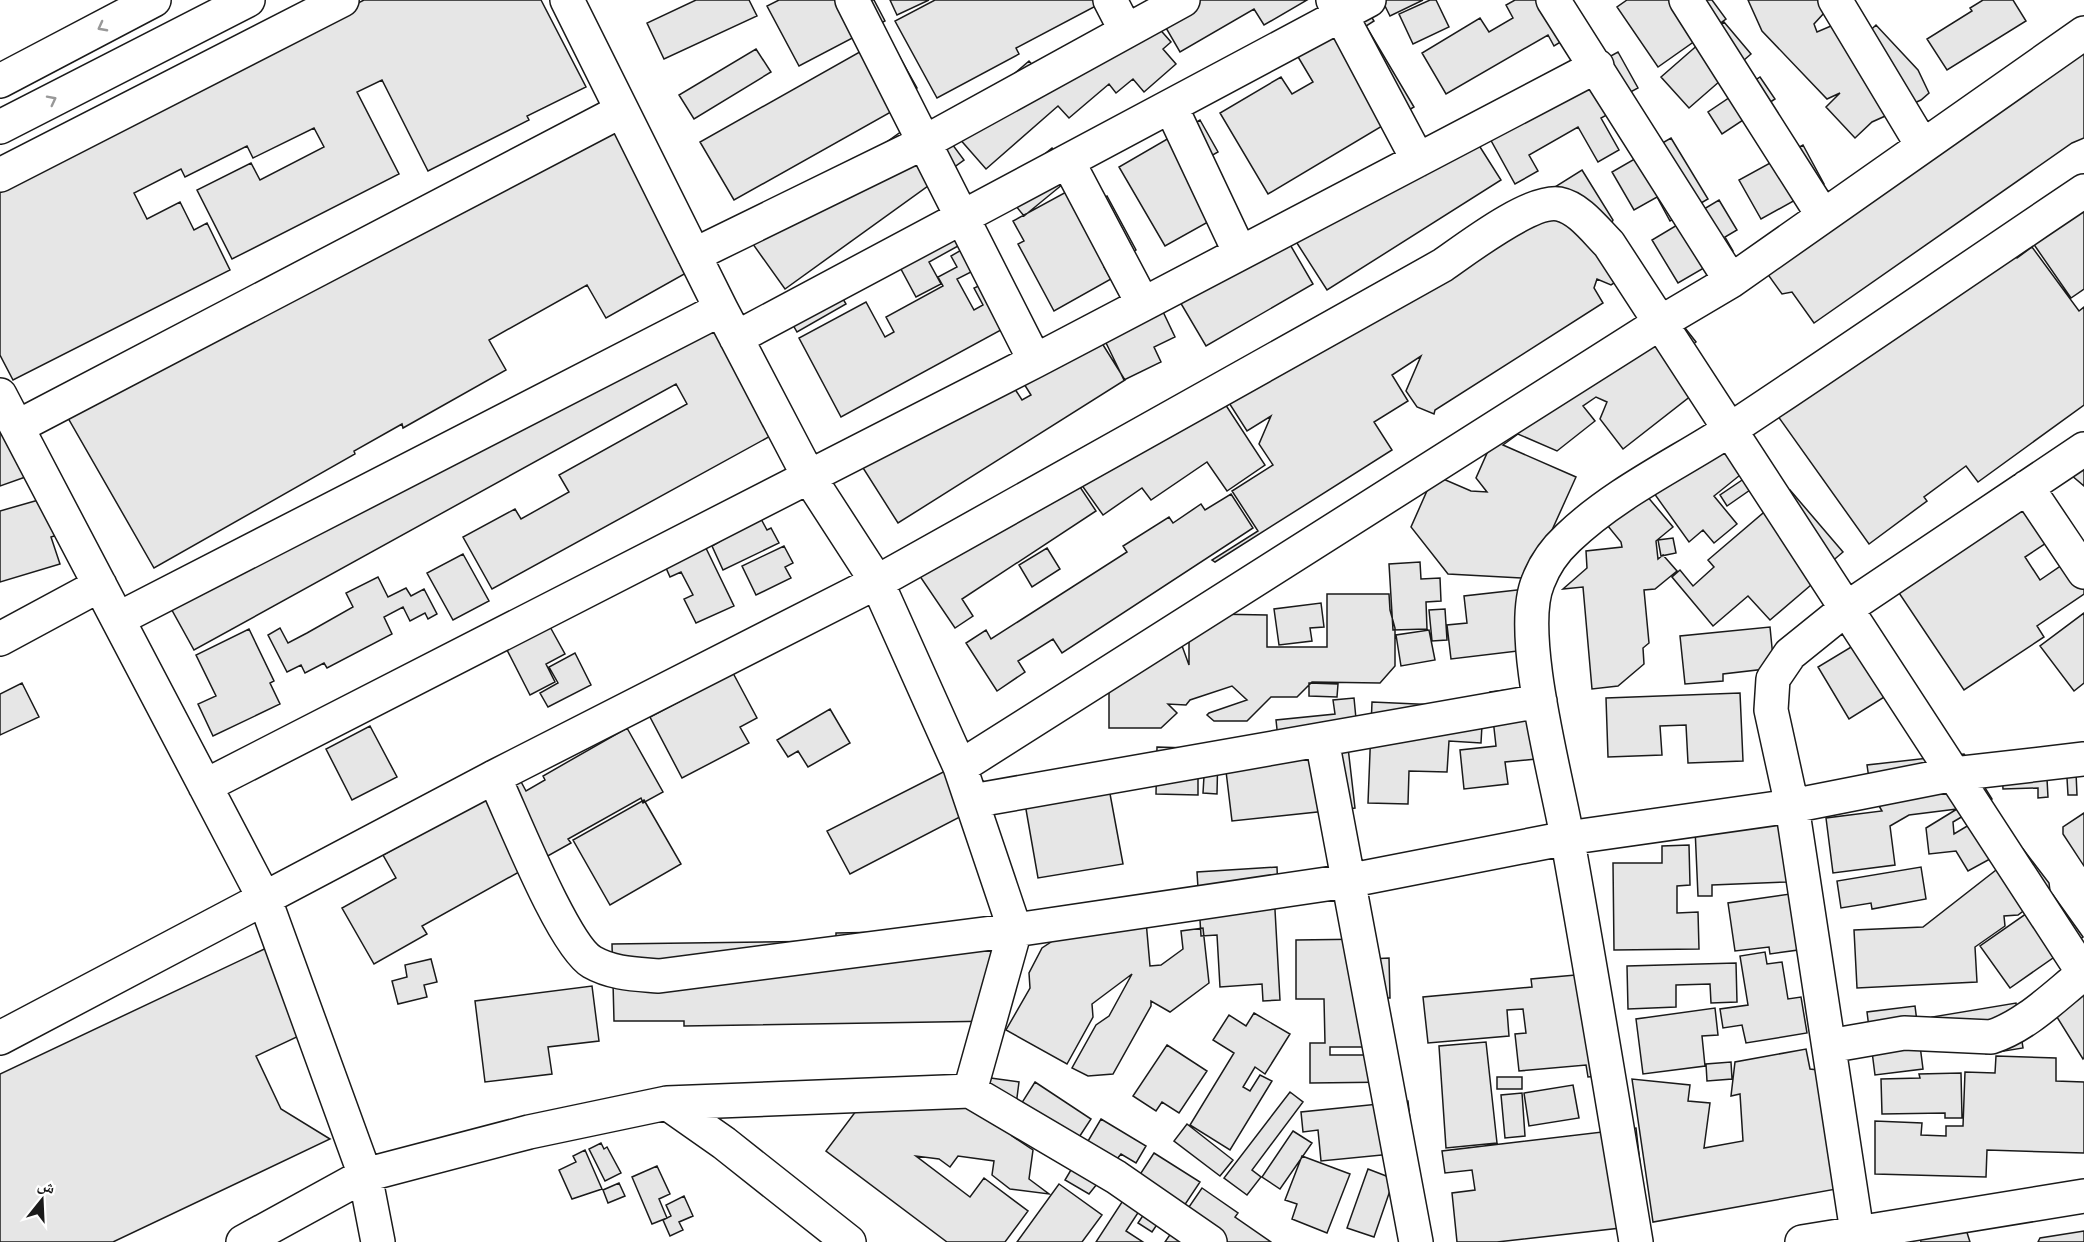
<svg xmlns="http://www.w3.org/2000/svg" width="2084" height="1242" font-family="'Public Sans','Noto Naskh Arabic',sans-serif">
<style>
.building{fill:#e6e6e6;stroke:#1a1a1a;stroke-width:1.5}
.lines{fill:none;stroke-linecap:round;stroke-linejoin:round}
.minor-casing{stroke:#1a1a1a;stroke-width:36}
.major-casing{stroke:#1a1a1a;stroke-width:36}
.minor{stroke:#fff;stroke-width:33}
.major{stroke:#fff;stroke-width:33}
.oneway{stroke:#989898}
</style>
<rect width="100%" height="100%" fill="#fff"/>
<path class="building" d="M 364,0 L 541,0 L 586,87 L 527,116 L 529,120 L 428,171 L 382,80 L 357,92 L 399,174 L 232,259 L 197,190 L 251,163 L 260,180 L 324,147 L 314,128 L 253,158 L 247,146 L 185,177 L 181,169 L 134,193 L 147,219 L 180,202 L 194,230 L 207,223 L 230,270 L 13,380 L 0,355 L 0,184 Z
M 696,0 L 749,0 L 757,16 L 664,59 L 647,23 Z
M 779,0 L 874,0 L 885,21 L 799,66 L 767,6 Z
M 890,0 L 929,0 L 897,15 Z
M 935,0 L 1107,0 L 1016,48 L 1019,54 L 937,98 L 895,21 Z
M 1190,0 L 1307,0 L 1264,25 L 1254,9 L 1180,52 L 1155,9 Z
M 1361,0 L 1374,21 L 1366,26 L 1414,107 L 1268,194 L 1220,113 L 1281,77 L 1292,94 L 1313,82 L 1288,40 Z
M 1382,0 L 1423,0 L 1390,16 Z
M 1430,0 L 1436,0 L 1449,27 L 1413,44 L 1399,14 Z
M 1515,0 L 1572,0 L 1587,26 L 1554,46 L 1548,35 L 1446,94 L 1422,53 L 1480,18 L 1489,32 L 1513,18 L 1506,5 Z
M 1627,0 L 1712,0 L 1726,19 L 1658,67 L 1617,7 Z
M 1748,0 L 1836,0 L 1814,24 L 1817,32 L 1838,23 L 1853,47 L 1876,25 L 1918,70 L 1929,93 L 1921,100 L 1872,122 L 1855,138 L 1826,107 L 1840,93 L 1827,99 L 1762,31 Z
M 1983,0 L 2013,0 L 2026,21 L 1947,70 L 1927,39 L 1972,11 L 1970,8 Z
M 1141,8 L 1171,42 L 1163,49 L 1176,64 L 1144,92 L 1133,79 L 1116,93 L 1109,84 L 1069,118 L 1058,106 L 986,169 L 951,129 L 1029,61 L 1049,83 Z
M 1724,22 L 1751,54 L 1689,108 L 1661,77 Z
M 2084,33 L 2084,138 L 2072,143 L 1814,323 L 1792,292 L 1782,294 L 1759,262 Z
M 888,36 L 917,88 L 894,101 L 898,108 L 734,200 L 700,142 Z
M 756,49 L 771,72 L 694,119 L 679,95 Z
M 1618,52 L 1638,88 L 1610,103 L 1614,111 L 1601,118 L 1619,150 L 1598,162 L 1578,127 L 1529,155 L 1538,171 L 1515,184 L 1483,126 Z
M 1760,77 L 1775,99 L 1722,134 L 1708,112 Z
M 612,109 L 711,259 L 606,318 L 587,285 L 489,340 L 506,370 L 403,428 L 402,424 L 354,451 L 355,454 L 154,568 L 60,404 Z
M 1200,120 L 1218,152 L 1202,161 L 1223,198 L 1201,210 L 1208,222 L 1165,246 L 1119,167 Z
M 916,121 L 935,121 L 964,160 L 785,289 L 750,240 Z
M 1468,128 L 1501,180 L 1327,290 L 1288,229 Z
M 1671,138 L 1708,199 L 1670,221 L 1657,197 L 1634,210 L 1612,172 Z
M 1803,145 L 1824,184 L 1761,219 L 1739,180 Z
M 1052,148 L 1074,175 L 1024,216 L 1002,189 Z
M 1582,170 L 1613,220 L 1609,229 L 1641,266 L 1611,285 L 1597,279 L 1594,288 L 1603,303 L 1435,410 L 1434,414 L 1417,407 L 1406,391 L 1421,356 L 1392,375 L 1408,401 L 1374,422 L 1392,450 L 1215,562 L 1212,560 L 1258,531 L 1232,491 L 1273,465 L 1259,444 L 1271,416 L 1247,431 L 1224,395 Z
M 1079,185 L 1090,205 L 1107,196 L 1136,250 L 1104,267 L 1111,279 L 1054,311 L 1018,244 L 1024,241 L 1013,221 Z
M 2084,193 L 2084,289 L 2071,298 L 2026,233 Z
M 1719,200 L 1737,230 L 1725,237 L 1733,251 L 1678,283 L 1652,240 Z
M 1281,229 L 1313,284 L 1206,346 L 1173,290 Z
M 978,235 L 929,262 L 941,284 L 916,297 L 888,245 Z
M 2004,241 L 2017,258 L 2032,247 L 2079,311 L 2084,307 L 2084,405 L 1978,482 L 1966,466 L 1924,497 L 1927,501 L 1869,544 L 1770,405 Z
M 963,249 L 975,270 L 957,279 L 974,310 L 983,305 L 974,288 L 990,281 L 1012,324 L 841,417 L 799,338 L 866,302 L 885,337 L 894,332 L 886,317 L 943,286 L 938,277 L 957,267 L 951,256 Z
M 829,275 L 846,304 L 797,332 L 780,302 Z
M 729,295 L 794,423 L 492,589 L 463,537 L 515,509 L 521,519 L 569,492 L 559,475 L 687,404 L 676,384 L 194,650 L 168,603 Z
M 1156,297 L 1175,337 L 1154,347 L 1161,362 L 1124,380 L 1094,318 Z
M 1678,319 L 1696,342 L 1691,346 L 1715,377 L 1623,449 L 1600,419 L 1607,402 L 1596,397 L 1583,406 L 1595,421 L 1557,451 L 1518,434 L 1503,445 L 1576,477 L 1543,550 L 1541,579 L 1448,574 L 1411,527 L 1434,475 L 1471,491 L 1487,492 L 1476,478 L 1496,433 L 1576,371 L 1600,381 L 1605,370 Z
M 1090,324 L 1125,380 L 898,523 L 858,460 L 1002,369 L 1022,400 L 1031,395 L 1016,371 Z
M 1212,384 L 1265,465 L 1227,491 L 1207,462 L 1151,500 L 1142,488 L 1103,515 L 1076,477 Z
M 0,408 L 31,475 L 0,486 Z
M 1737,421 L 1765,455 L 1714,496 L 1737,524 L 1714,543 L 1703,530 L 1689,542 L 1651,489 Z
M 2084,459 L 2084,486 L 2071,475 Z
M 1766,464 L 1750,490 L 1727,506 L 1720,495 Z
M 1066,466 L 1096,511 L 962,599 L 973,616 L 955,628 L 913,566 Z
M 2040,478 L 2072,526 L 2025,557 L 2040,580 L 2084,550 L 2084,594 L 2037,626 L 2044,637 L 1964,690 L 1889,578 Z
M 1636,483 L 1673,527 L 1656,541 L 1658,559 L 1663,555 L 1677,571 L 1655,589 L 1644,590 L 1649,643 L 1643,648 L 1644,664 L 1618,686 L 1592,689 L 1583,587 L 1563,589 L 1587,568 L 1586,551 L 1622,547 L 1621,542 L 1599,515 Z
M 1790,490 L 1843,552 L 1815,576 L 1818,579 L 1770,620 L 1748,596 L 1713,626 L 1672,577 L 1680,570 L 1693,586 L 1714,567 L 1708,560 Z
M 1231,494 L 1253,528 L 1062,653 L 1053,639 L 1018,661 L 1025,672 L 997,691 L 966,643 L 986,630 L 991,639 L 1127,552 L 1123,546 L 1169,517 L 1173,523 L 1201,504 L 1205,510 Z
M 56,495 L 67,532 L 51,537 L 60,564 L 0,582 L 0,511 Z
M 760,517 L 767,530 L 771,528 L 779,543 L 723,570 L 712,546 L 719,542 L 715,534 Z
M 1673,538 L 1676,553 L 1661,556 L 1658,540 Z
M 703,542 L 734,606 L 696,623 L 684,599 L 693,595 L 681,572 L 670,577 L 663,561 Z
M 784,546 L 793,563 L 785,567 L 791,578 L 756,595 L 742,566 Z
M 1047,548 L 1060,569 L 1032,587 L 1019,565 Z
M 463,554 L 489,601 L 453,620 L 427,573 Z
M 1420,562 L 1421,579 L 1440,578 L 1441,601 L 1426,602 L 1427,629 L 1393,630 L 1389,564 Z
M 378,577 L 388,597 L 406,588 L 411,596 L 424,589 L 437,614 L 428,619 L 425,613 L 410,621 L 403,607 L 384,617 L 392,634 L 327,668 L 324,663 L 305,673 L 301,665 L 287,672 L 268,635 L 280,628 L 288,643 L 307,633 L 353,607 L 346,593 Z
M 1536,588 L 1543,648 L 1451,659 L 1447,625 L 1467,623 L 1464,596 Z
M 1327,594 L 1389,594 L 1390,610 L 1395,628 L 1395,666 L 1380,683 L 1312,682 L 1297,697 L 1271,697 L 1247,721 L 1214,721 L 1207,715 L 1209,713 L 1247,700 L 1232,686 L 1190,700 L 1186,705 L 1168,704 L 1177,713 L 1161,728 L 1109,728 L 1109,686 L 1177,632 L 1189,665 L 1189,639 L 1213,614 L 1267,615 L 1267,647 L 1327,647 Z
M 1321,603 L 1324,627 L 1310,628 L 1312,641 L 1279,645 L 1274,609 Z
M 1445,609 L 1447,640 L 1432,641 L 1429,610 Z
M 2084,613 L 2084,683 L 2074,691 L 2040,646 Z
M 549,625 L 565,654 L 546,664 L 555,682 L 530,695 L 506,648 Z
M 1770,627 L 1774,668 L 1723,674 L 1723,681 L 1685,684 L 1680,636 Z
M 249,629 L 274,681 L 270,683 L 280,704 L 213,736 L 198,704 L 216,696 L 196,655 Z
M 1429,630 L 1435,660 L 1401,666 L 1396,635 Z
M 1871,635 L 1902,686 L 1849,719 L 1818,667 Z
M 575,653 L 591,685 L 548,707 L 540,693 L 558,683 L 549,667 Z
M 733,673 L 757,718 L 740,727 L 749,743 L 682,778 L 650,717 Z
M 22,683 L 39,717 L 0,735 L 0,694 Z
M 1309,683 L 1338,684 L 1337,697 L 1309,696 Z
M 1549,685 L 1536,759 L 1505,762 L 1508,784 L 1464,789 L 1460,750 L 1496,746 L 1490,692 Z
M 1740,693 L 1743,761 L 1688,763 L 1686,725 L 1660,726 L 1662,755 L 1608,757 L 1606,698 Z
M 1354,698 L 1357,729 L 1346,730 L 1355,808 L 1232,821 L 1225,763 L 1280,757 L 1276,720 L 1335,714 L 1333,700 Z
M 1372,702 L 1483,707 L 1481,743 L 1449,741 L 1447,772 L 1409,771 L 1408,804 L 1368,803 Z
M 830,709 L 850,743 L 808,767 L 798,751 L 788,757 L 777,740 Z
M 370,726 L 397,777 L 352,800 L 326,749 Z
M 627,728 L 663,792 L 643,803 L 641,798 L 568,839 L 571,843 L 422,926 L 427,934 L 374,964 L 342,908 L 396,878 L 383,855 L 519,778 L 526,791 L 545,780 L 543,776 Z
M 1157,747 L 1218,749 L 1217,794 L 1203,793 L 1204,776 L 1198,776 L 1198,795 L 1156,794 Z
M 2075,750 L 2077,795 L 2068,795 L 2067,778 L 2047,779 L 2048,797 L 2038,798 L 2038,788 L 2003,789 L 2001,754 Z
M 1964,754 L 1992,799 L 1953,822 L 1954,834 L 1994,810 L 2005,857 L 1988,860 L 1968,871 L 1956,851 L 1929,854 L 1926,828 L 1957,809 L 1909,815 L 1890,826 L 1895,865 L 1833,873 L 1826,818 L 1882,811 L 1871,792 L 1867,765 Z
M 959,764 L 981,806 L 850,874 L 827,831 Z
M 1108,783 L 1123,864 L 1038,878 L 1024,798 Z
M 644,800 L 681,864 L 610,905 L 573,840 Z
M 2084,813 L 2084,866 L 2063,834 L 2063,827 Z
M 1785,824 L 1787,882 L 1712,885 L 1712,896 L 1698,896 L 1695,828 Z
M 1689,845 L 1690,885 L 1677,886 L 1677,913 L 1698,912 L 1699,949 L 1614,950 L 1613,863 L 1662,863 L 1662,846 Z
M 2023,849 L 2049,883 L 2050,891 L 2018,915 L 2004,916 L 2005,926 L 1975,947 L 1977,982 L 1857,988 L 1854,930 L 1923,927 Z
M 1277,867 L 1278,892 L 1274,892 L 1280,1000 L 1263,1001 L 1262,984 L 1220,987 L 1217,935 L 1201,936 L 1197,872 Z
M 1921,867 L 1926,899 L 1872,909 L 1871,903 L 1841,908 L 1837,881 Z
M 1790,894 L 1798,950 L 1770,954 L 1769,947 L 1735,951 L 1728,903 Z
M 2053,895 L 2083,937 L 2010,988 L 1980,946 Z
M 1194,899 L 1196,920 L 1146,921 L 1150,966 L 1161,965 L 1183,949 L 1181,931 L 1203,928 L 1209,983 L 1170,1012 L 1151,1001 L 1151,1006 L 1113,1074 L 1088,1076 L 1072,1068 L 1096,1025 L 1109,1016 L 1132,974 L 1092,1004 L 1093,1017 L 1067,1064 L 1006,1030 L 1030,988 L 1029,973 L 1042,948 L 1051,942 L 1057,932 Z
M 997,930 L 998,1021 L 684,1026 L 684,1021 L 614,1021 L 612,944 L 836,941 L 836,933 Z
M 1370,939 L 1370,959 L 1389,958 L 1390,998 L 1383,998 L 1383,1047 L 1330,1047 L 1330,1055 L 1395,1055 L 1395,1082 L 1310,1083 L 1310,1043 L 1325,1043 L 1324,999 L 1296,999 L 1296,940 Z
M 275,944 L 316,1028 L 256,1056 L 281,1109 L 330,1139 L 113,1242 L 0,1242 L 0,1074 Z
M 1765,952 L 1767,964 L 1782,962 L 1788,999 L 1801,997 L 1807,1033 L 1746,1043 L 1742,1025 L 1723,1028 L 1720,1009 L 1748,1005 L 1740,956 Z
M 431,959 L 437,982 L 424,985 L 427,997 L 398,1004 L 392,981 L 407,977 L 405,965 Z
M 2084,961 L 2084,1058 L 2083,1059 L 2052,1009 Z
M 1736,963 L 1737,1002 L 1711,1003 L 1710,984 L 1676,985 L 1676,1007 L 1628,1009 L 1627,966 Z
M 1598,973 L 1609,1075 L 1588,1077 L 1586,1065 L 1519,1071 L 1515,1034 L 1526,1033 L 1523,1009 L 1507,1010 L 1509,1036 L 1428,1043 L 1423,997 L 1532,987 L 1531,979 Z
M 592,986 L 599,1041 L 548,1047 L 552,1074 L 485,1082 L 475,1001 Z
M 2016,1003 L 2023,1048 L 1986,1054 L 1981,1028 L 1935,1035 L 1932,1017 Z
M 1915,1006 L 1923,1069 L 1875,1075 L 1867,1012 Z
M 1715,1008 L 1718,1035 L 1702,1036 L 1705,1066 L 1643,1074 L 1636,1019 Z
M 1254,1013 L 1290,1034 L 1265,1074 L 1255,1067 L 1243,1087 L 1250,1091 L 1260,1075 L 1272,1081 L 1230,1150 L 1190,1125 L 1234,1053 L 1213,1040 L 1229,1015 L 1246,1026 Z
M 1486,1042 L 1497,1143 L 1446,1148 L 1439,1046 Z
M 1167,1045 L 1207,1071 L 1179,1113 L 1162,1102 L 1156,1111 L 1133,1096 Z
M 1806,1049 L 1810,1069 L 1827,1071 L 1842,1188 L 1653,1222 L 1632,1079 L 1690,1085 L 1688,1101 L 1710,1103 L 1704,1148 L 1743,1141 L 1740,1094 L 1731,1096 L 1735,1062 Z
M 1996,1056 L 2056,1058 L 2056,1081 L 2084,1082 L 2084,1153 L 1987,1150 L 1986,1177 L 1875,1174 L 1875,1121 L 1922,1123 L 1921,1135 L 1946,1136 L 1946,1126 L 1963,1126 L 1965,1072 L 1995,1073 Z
M 1731,1062 L 1732,1079 L 1707,1081 L 1706,1064 Z
M 1961,1073 L 1962,1118 L 1945,1118 L 1945,1113 L 1882,1114 L 1881,1079 L 1920,1078 L 1919,1074 Z
M 976,1076 L 1019,1082 L 1012,1136 L 1033,1150 L 1029,1179 L 1049,1194 L 1010,1189 L 992,1175 L 994,1161 L 958,1156 L 950,1167 L 939,1159 L 916,1156 L 970,1197 L 984,1178 L 1028,1211 L 1005,1242 L 947,1242 L 826,1151 L 880,1079 Z
M 1497,1077 L 1522,1077 L 1522,1089 L 1497,1089 Z
M 1035,1082 L 1091,1119 L 1070,1151 L 1006,1128 Z
M 1573,1085 L 1579,1118 L 1529,1126 L 1524,1093 Z
M 1290,1092 L 1303,1102 L 1252,1170 L 1261,1177 L 1247,1195 L 1224,1178 Z
M 1522,1093 L 1525,1136 L 1505,1138 L 1501,1095 Z
M 1408,1101 L 1415,1166 L 1392,1154 L 1321,1161 L 1318,1130 L 1303,1132 L 1301,1112 Z
M 1101,1119 L 1146,1146 L 1136,1163 L 1121,1154 L 1089,1194 L 1065,1180 Z
M 1187,1124 L 1233,1160 L 1220,1176 L 1174,1141 Z
M 1636,1128 L 1647,1225 L 1497,1242 L 1457,1242 L 1452,1193 L 1475,1190 L 1472,1170 L 1445,1173 L 1442,1151 Z
M 1293,1131 L 1312,1143 L 1280,1189 L 1262,1177 Z
M 601,1143 L 604,1149 L 607,1147 L 621,1173 L 605,1181 L 589,1149 Z
M 585,1150 L 602,1189 L 572,1199 L 559,1170 L 576,1162 L 573,1156 Z
M 1154,1153 L 1200,1182 L 1176,1218 L 1166,1211 L 1152,1232 L 1138,1223 L 1150,1205 L 1145,1202 L 1126,1231 L 1143,1242 L 1096,1242 Z
M 1302,1156 L 1350,1174 L 1327,1233 L 1292,1219 L 1297,1204 L 1285,1200 Z
M 657,1166 L 670,1194 L 659,1199 L 667,1218 L 652,1224 L 632,1177 Z
M 1368,1169 L 1394,1179 L 1374,1237 L 1347,1228 Z
M 619,1183 L 625,1196 L 608,1203 L 603,1190 Z
M 1059,1184 L 1102,1215 L 1082,1242 L 1017,1242 Z
M 1202,1188 L 1238,1213 L 1235,1217 L 1271,1242 L 1165,1242 Z
M 684,1196 L 693,1216 L 679,1222 L 683,1230 L 670,1236 L 663,1220 L 671,1216 L 666,1205 Z
M 1964,1223 L 1970,1242 L 1921,1242 L 1919,1235 Z
M 2084,1231 L 2084,1242 L 2038,1242 L 2040,1238 Z"/>
<g class="lines">
<g class="minor-casing">
<path id="minor" d="M 567,0 L 721,309 L 809,477 L 877,582 L 960,767 L 1015,930 L 970,1091
M 852,0 L 1035,361
M 1110,0 L 1126,31
M 1333,0 L 1418,160
M 1553,0 L 1731,281
M 1686,0 L 1822,214
M 1835,0 L 1922,145
M 1171,107 L 1240,253
M 1068,162 L 1143,304
M 0,175 L 342,0
M 694,255 L 925,142 L 1183,0
M 736,338 L 1369,0
M 0,395 L 265,900 L 365,1175 L 378,1242
M 17,427 L 621,111
M 2027,487 L 2084,572
M 118,619 L 721,309
M 0,639 L 100,585
M 1322,740 L 1416,1242
M 960,767 L 1660,323 L 1731,281 L 2084,33
M 494,777 C 512,815 563,945 592,962 C 613,974 636,974 659,976 L 1015,930 L 1347,881 L 1567,838 L 1792,806 L 1954,774 L 2084,759
M 205,786 L 1035,361 L 1597,66
M 972,801 L 1540,701
M 0,1038 L 494,777 L 877,582 L 1443,265 C 1466,249 1531,199 1559,204 C 1579,208 1595,230 1609,244 L 2084,974
M 1829,1046 L 1904,1033 L 1991,1037 C 2026,1026 2056,995 2084,973
M 667,1103 L 970,1091 L 1116,1177 L 1210,1242
M 1857,1232 L 1792,806 L 1771,710 L 1773,679 L 1790,654 L 1847,608 L 2084,449
M 243,1242 L 365,1175 L 529,1132 L 667,1103 L 724,1143 L 849,1242
M 1636,1242 C 1614,1109 1592,975 1568,842 C 1558,782 1516,634 1538,582 C 1544,566 1555,550 1568,538 C 1615,493 1677,464 1731,429 C 1849,351 1966,270 2084,191
M 1802,1242 L 2084,1196"/>
</g>
<g class="major-casing">
<path id="major" d="M 0,81 L 154,0
M 0,127 L 248,0"/>
</g>
<use href="#minor" class="minor"/>
<use href="#major" class="major"/>
</g>
<defs><path id="oneway-chevron" d="M-2-3.5L2.5 0L-2 3.5" fill="none" stroke-width="1.6" stroke-linecap="round" stroke-linejoin="round" transform="scale(1.5)"/></defs>
<g class="oneway">
<use href="#oneway-chevron" transform="translate(102 27) rotate(152)"/>
<use href="#oneway-chevron" transform="translate(52 100) rotate(-27)"/>
</g>
<g transform="translate(42 1200) rotate(18)" stroke="#ffffff" stroke-width="4.5" paint-order="stroke">
<path d="M0-4.5L10 22L0 15L-10 22Z" fill="#1a1a1a"/>
<text y="-9" font-size="16" font-weight="bold" text-anchor="middle" fill="#1a1a1a">ش</text>
</g>
</svg>
